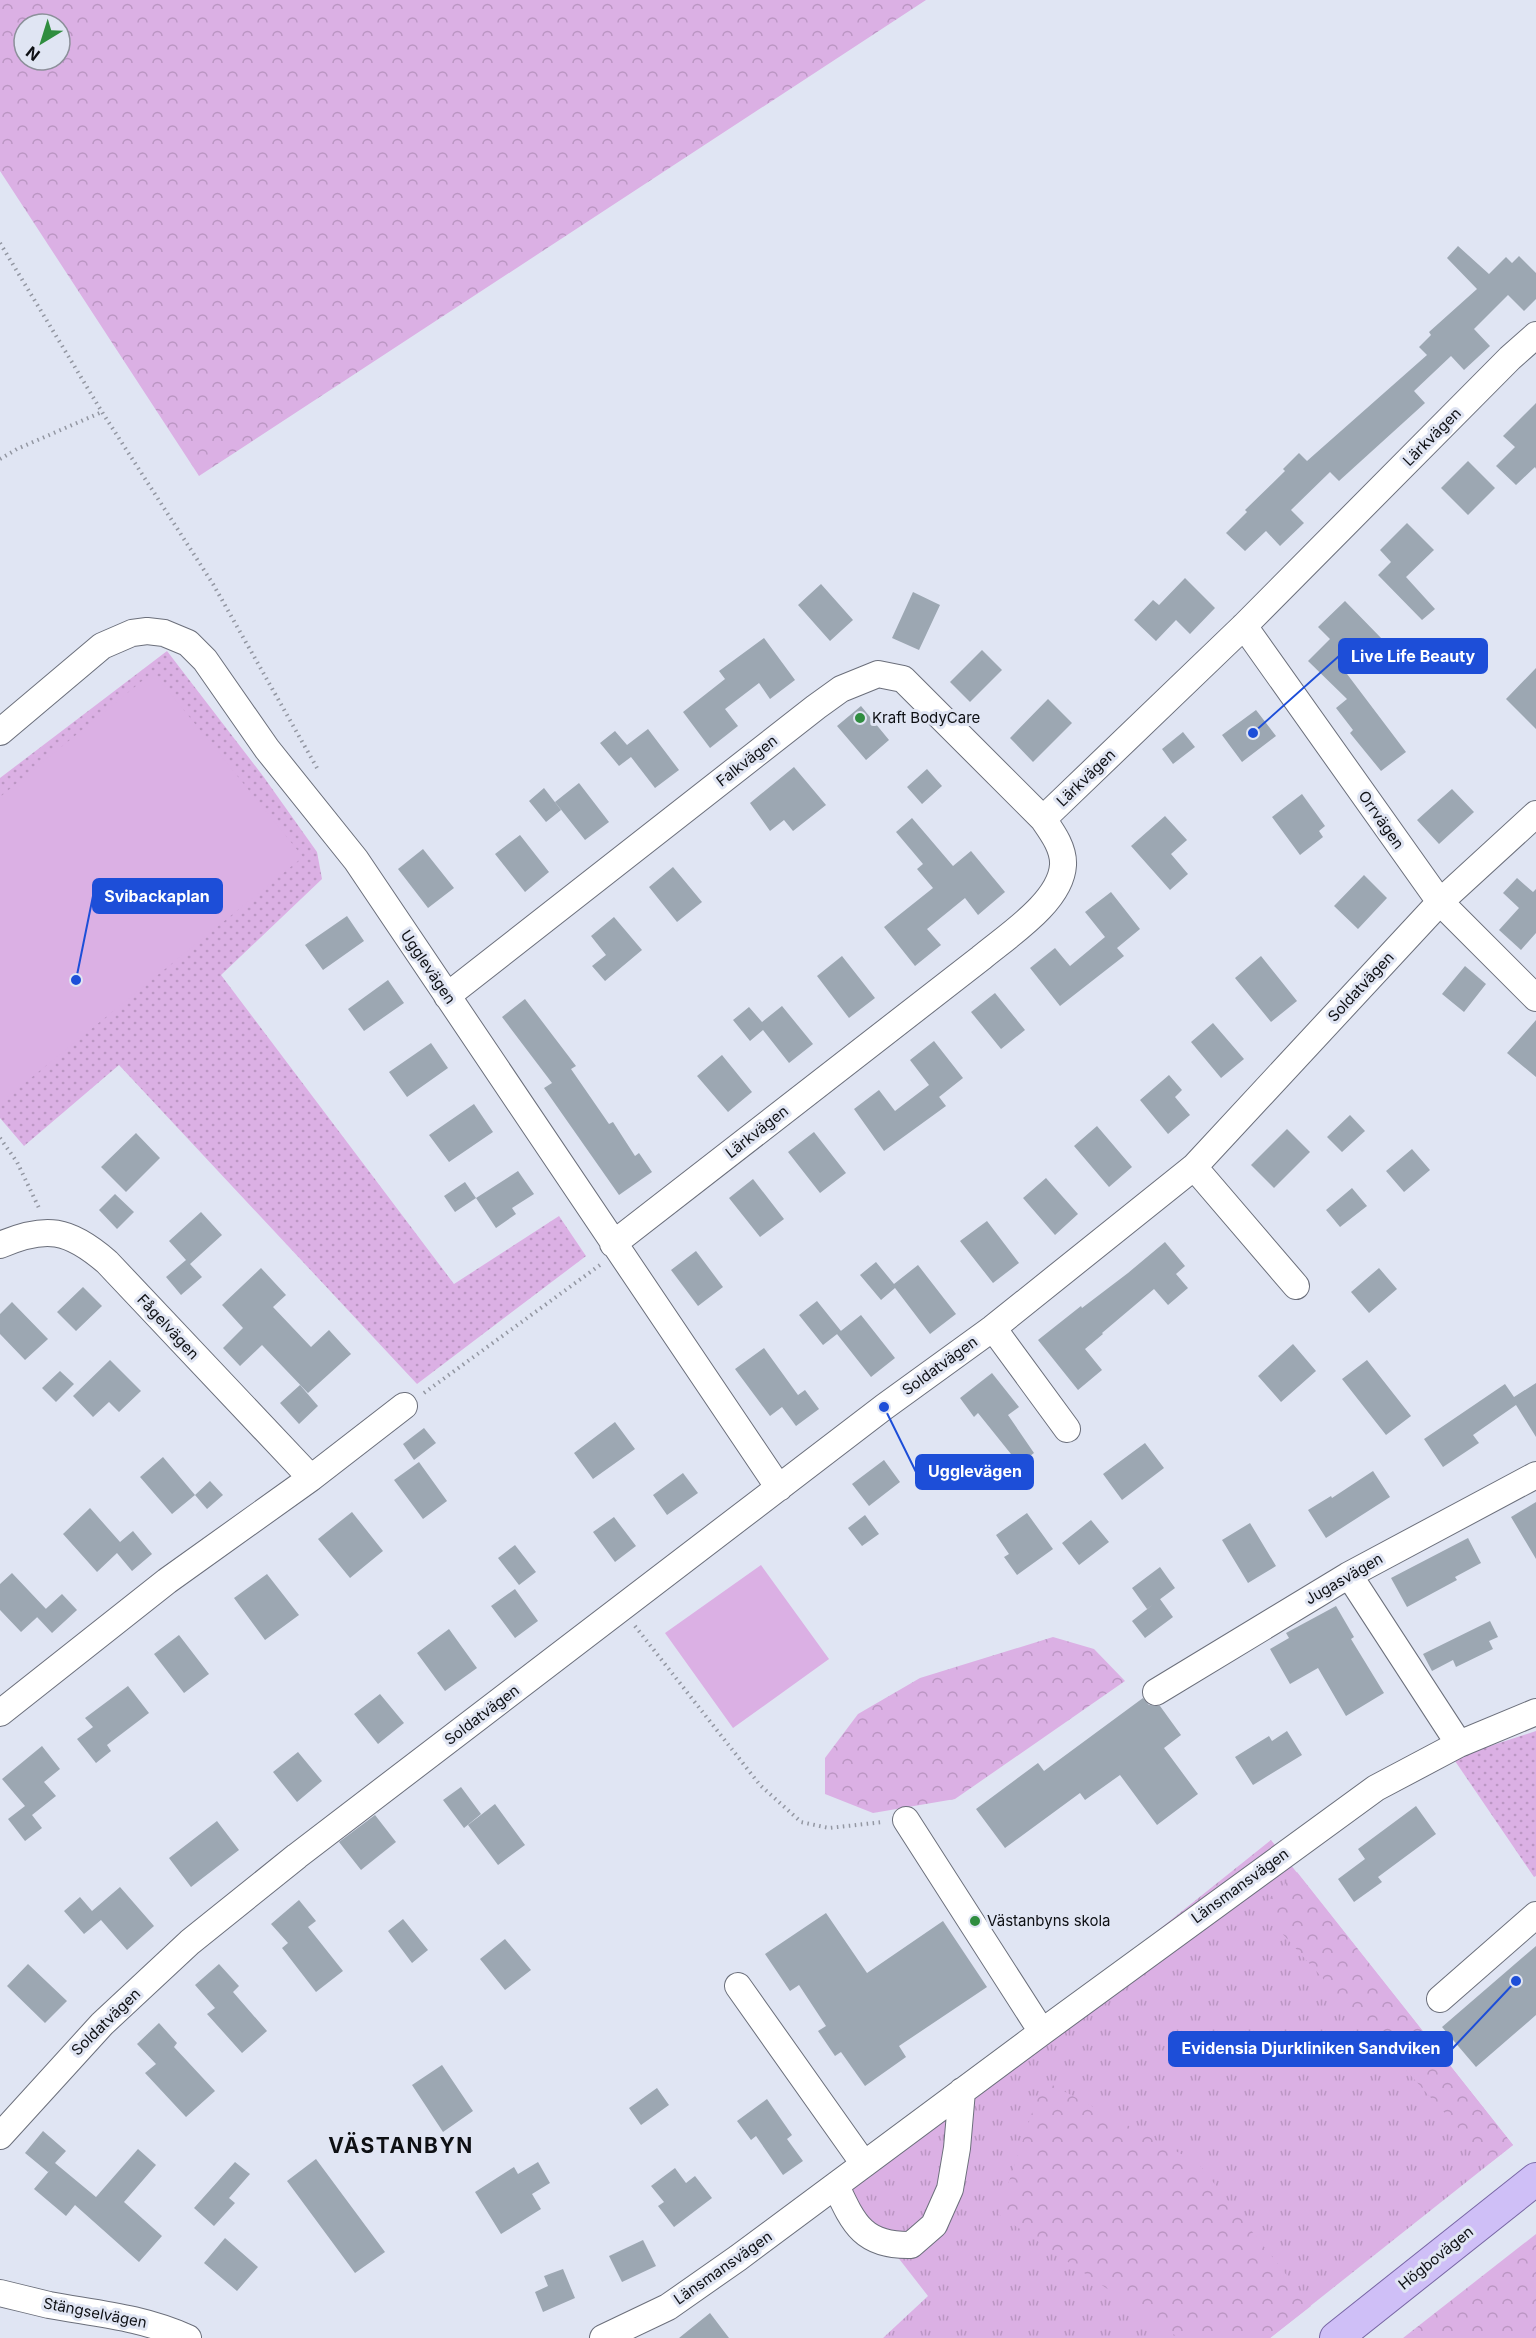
<svg xmlns="http://www.w3.org/2000/svg" width="1536" height="2338" font-family="Inter,sans-serif">
<style>
.grass{fill:url(#grass-tufts)}
.forest{fill:url(#forest-crowns);fill-rule:evenodd}
.park{fill:url(#park-dots)}
.pitch{fill:#dbb0e4}
.building{fill:#9ca7b2}
.lines{fill:none;stroke-linecap:round;stroke-linejoin:round}
.minor-casing{stroke:#6b6f7b;stroke-width:28}
.major-casing{stroke:#7766a4;stroke-width:34}
.path{stroke:#9397a2;stroke-width:4;stroke-dasharray:1.5 4.5;stroke-linecap:butt}
.minor{stroke:#fff;stroke-width:26}
.major{stroke:#cfbff7;stroke-width:32}
.poi-dot{fill:#2f8d3f;stroke:#e0e5f3;stroke-width:2}
.labels{text-anchor:middle;stroke-width:6;stroke-linejoin:round;paint-order:stroke}
.street-label{font-size:15px;fill:#0e1014;stroke:#e0e5f3}
.poi-label{font-size:15px;fill:#0e1014;stroke:#e0e5f3;text-anchor:start}
.district-label{font-size:21px;font-weight:bold;letter-spacing:1.5px;fill:#0e1014;stroke:#e0e5f3}
.leader{fill:none;stroke:#1d4ed8;stroke-width:2}
.callout-dot{fill:#1d4ed8;stroke:#e0e5f3;stroke-width:2}
.callout{fill:#1d4ed8;stroke:#1d4ed8;stroke-width:2}
.callout-label{font-size:16px;text-anchor:middle;font-weight:bold;fill:#fff}
</style>
<defs>
<pattern id="grass-tufts" width="24" height="20" patternUnits="userSpaceOnUse" patternTransform="scale(1.5)"><rect width="24" height="20" fill="#dbb0e4"/><path d="M3 7l-1-3M5 7V3M7 7l1-3M15 17l-1-3M17 17v-4M19 17l1-3" fill="none" stroke="#bb96c3"/></pattern>
<pattern id="forest-crowns" width="20" height="18" patternUnits="userSpaceOnUse" patternTransform="scale(1.5)"><rect width="20" height="18" fill="#dbb0e4"/><path d="M2 6a3 3 0 1 1 6 0M12 15a3 3 0 1 1 6 0" fill="none" stroke="#bb96c3"/></pattern>
<pattern id="park-dots" width="8" height="8" patternUnits="userSpaceOnUse" patternTransform="scale(1.5)"><rect width="8" height="8" fill="#dbb0e4"/><path d="M2 2h.1M6 6h.1" fill="none" stroke="#bb96c3" stroke-width="1.8" stroke-linecap="round"/></pattern>
</defs>
<rect width="100%" height="100%" fill="#e0e5f3"/>
<path class="grass" d="M 1271,1840 L 1513,2145 L 1270,2338 L 883,2338 L 928,2296 L 833,2174 L 1042,2023 Z"/>
<path class="forest" d="M 0,0 L 926,0 L 199,476 L 0,171 ZM 24,24 L 60,24 L 60,60 L 24,60 Z
M 1053,1637 L 1094,1649 L 1125,1681 L 955,1799 L 873,1813 L 825,1794 L 825,1758 L 858,1714 L 920,1678 Z
M 1297,1872 L 1513,2145 L 1490,2163 L 1260,1909 Z
M 1043,2080 L 1198,2163 L 1311,2306 L 1270,2338 L 1179,2338 L 998,2214 Z
M 1536,2234 L 1536,2338 L 1403,2338 Z"/>
<path class="park" d="M 167,651 L 263,776 L 317,852 L 322,879 L 221,975 L 454,1284 L 559,1216 L 586,1256 L 417,1384 L 119,1065 L 24,1146 L 0,1118 L 0,778 Z
M 1536,1731 L 1536,1876 L 1534,1877 L 1453,1758 Z"/>
<path class="pitch" d="M 153,672 L 303,857 L 0,1103 L 0,797 Z
M 761,1565 L 829,1659 L 733,1728 L 665,1633 Z"/>
<path class="building" d="M 1458,246 L 1489,274 L 1506,257 L 1512,263 L 1519,256 L 1536,273 L 1536,299 L 1524,311 L 1508,295 L 1474,329 L 1490,346 L 1464,370 L 1451,356 L 1414,391 L 1425,403 L 1339,481 L 1330,472 L 1291,510 L 1304,523 L 1280,546 L 1266,531 L 1245,551 L 1226,533 L 1247,512 L 1245,510 L 1285,471 L 1283,469 L 1299,453 L 1307,461 L 1427,355 L 1419,347 L 1431,335 L 1429,332 L 1477,289 L 1447,258 Z
M 1536,403 L 1536,469 L 1535,467 L 1516,485 L 1496,466 L 1515,447 L 1503,436 Z
M 1468,461 L 1495,488 L 1468,515 L 1441,488 Z
M 1407,523 L 1434,550 L 1406,577 L 1435,609 L 1422,620 L 1378,575 L 1391,562 L 1380,550 Z
M 1185,578 L 1215,608 L 1190,634 L 1176,620 L 1156,641 L 1134,620 L 1153,600 L 1159,605 Z
M 821,584 L 853,620 L 830,641 L 798,605 Z
M 913,592 L 940,605 L 919,650 L 892,638 Z
M 1345,601 L 1382,639 L 1347,674 L 1406,752 L 1381,771 L 1350,733 L 1353,730 L 1336,708 L 1347,699 L 1308,661 L 1330,639 L 1318,627 Z
M 764,638 L 795,680 L 770,699 L 759,683 L 725,709 L 738,726 L 710,748 L 683,712 L 725,679 L 719,671 Z
M 982,650 L 1002,670 L 970,702 L 950,682 Z
M 1536,668 L 1536,729 L 1506,699 Z
M 1048,699 L 1072,723 L 1033,762 L 1010,738 Z
M 861,706 L 889,740 L 866,760 L 837,726 Z
M 1256,710 L 1276,736 L 1242,762 L 1222,735 Z
M 648,729 L 679,770 L 655,788 L 631,757 L 619,766 L 600,743 L 615,731 L 627,745 Z
M 1183,732 L 1195,747 L 1173,764 L 1162,749 Z
M 794,767 L 826,805 L 793,831 L 784,820 L 770,831 L 750,803 Z
M 927,769 L 942,786 L 922,804 L 907,787 Z
M 579,783 L 609,822 L 585,840 L 555,802 Z
M 544,788 L 561,810 L 546,822 L 529,801 Z
M 1452,789 L 1474,812 L 1439,844 L 1417,820 Z
M 1302,794 L 1325,826 L 1319,831 L 1323,837 L 1300,855 L 1272,817 Z
M 1165,816 L 1187,840 L 1171,854 L 1188,874 L 1170,890 L 1131,846 Z
M 912,818 L 953,866 L 971,851 L 1005,892 L 978,915 L 965,898 L 927,929 L 941,945 L 915,966 L 884,927 L 933,888 L 917,869 L 923,864 L 896,832 Z
M 520,835 L 549,872 L 525,892 L 495,854 Z
M 423,849 L 454,888 L 428,908 L 398,869 Z
M 673,867 L 702,902 L 677,922 L 649,887 Z
M 1364,875 L 1387,898 L 1358,929 L 1334,906 Z
M 1517,878 L 1533,892 L 1536,889 L 1536,933 L 1521,950 L 1499,930 L 1519,908 L 1503,893 Z
M 1111,892 L 1140,929 L 1117,948 L 1124,956 L 1060,1006 L 1030,968 L 1055,948 L 1070,966 L 1105,937 L 1085,912 Z
M 347,916 L 364,941 L 323,970 L 305,945 Z
M 614,917 L 642,950 L 605,981 L 592,966 L 606,955 L 591,936 Z
M 842,956 L 875,998 L 849,1018 L 817,976 Z
M 1261,956 L 1297,1001 L 1271,1022 L 1235,978 Z
M 1465,966 L 1486,984 L 1464,1012 L 1442,994 Z
M 388,980 L 404,1003 L 364,1031 L 348,1009 Z
M 995,993 L 1025,1030 L 1001,1049 L 971,1012 Z
M 525,999 L 576,1066 L 571,1069 L 609,1124 L 613,1122 L 635,1156 L 639,1153 L 652,1172 L 619,1195 L 544,1088 L 552,1083 L 502,1017 Z
M 782,1006 L 813,1044 L 789,1063 L 763,1030 L 750,1041 L 733,1020 L 749,1007 L 762,1022 Z
M 1536,1020 L 1536,1077 L 1507,1053 Z
M 1213,1023 L 1244,1059 L 1221,1078 L 1191,1042 Z
M 934,1041 L 963,1078 L 939,1097 L 930,1085 L 946,1106 L 884,1151 L 854,1109 L 879,1090 L 895,1111 L 929,1085 L 910,1060 Z
M 431,1043 L 448,1068 L 407,1097 L 389,1072 Z
M 722,1055 L 752,1092 L 728,1112 L 697,1076 Z
M 1169,1075 L 1182,1090 L 1175,1097 L 1190,1115 L 1168,1134 L 1140,1100 Z
M 474,1104 L 493,1132 L 449,1162 L 429,1135 Z
M 1350,1115 L 1365,1131 L 1342,1152 L 1327,1137 Z
M 1097,1126 L 1132,1167 L 1109,1187 L 1074,1146 Z
M 1287,1129 L 1310,1152 L 1274,1188 L 1251,1165 Z
M 814,1132 L 846,1173 L 820,1193 L 788,1152 Z
M 136,1133 L 160,1158 L 126,1192 L 101,1167 Z
M 1412,1149 L 1430,1170 L 1404,1192 L 1386,1171 Z
M 518,1171 L 534,1194 L 512,1208 L 516,1214 L 496,1228 L 476,1198 Z
M 1046,1178 L 1078,1214 L 1055,1235 L 1023,1198 Z
M 753,1179 L 784,1219 L 760,1237 L 729,1198 Z
M 465,1182 L 476,1198 L 455,1212 L 444,1196 Z
M 1352,1188 L 1367,1206 L 1340,1227 L 1326,1210 Z
M 115,1194 L 134,1212 L 117,1229 L 99,1210 Z
M 201,1212 L 222,1235 L 190,1264 L 202,1277 L 181,1295 L 166,1277 L 186,1260 L 169,1241 Z
M 987,1221 L 1019,1263 L 993,1283 L 960,1241 Z
M 1165,1242 L 1185,1266 L 1176,1274 L 1188,1288 L 1168,1305 L 1154,1289 L 1102,1333 L 1103,1334 L 1085,1349 L 1102,1370 L 1078,1390 L 1038,1340 L 1081,1306 L 1082,1308 L 1128,1273 Z
M 696,1251 L 723,1287 L 698,1306 L 671,1270 Z
M 876,1262 L 894,1284 L 918,1265 L 956,1314 L 930,1334 L 895,1288 L 881,1300 L 860,1275 Z
M 261,1268 L 286,1295 L 273,1307 L 311,1347 L 329,1330 L 351,1354 L 308,1393 L 262,1345 L 240,1366 L 223,1348 L 243,1328 L 222,1305 Z
M 1379,1268 L 1397,1289 L 1369,1313 L 1351,1292 Z
M 83,1287 L 102,1306 L 76,1331 L 57,1312 Z
M 817,1301 L 841,1331 L 823,1345 L 799,1315 Z
M 12,1302 L 48,1339 L 25,1360 L 0,1334 L 0,1314 Z
M 861,1315 L 895,1358 L 871,1377 L 837,1334 Z
M 1293,1344 L 1316,1371 L 1281,1402 L 1258,1376 Z
M 764,1348 L 798,1395 L 805,1390 L 819,1409 L 796,1426 L 782,1407 L 770,1416 L 735,1369 Z
M 110,1360 L 141,1391 L 119,1412 L 109,1402 L 93,1417 L 73,1396 Z
M 1367,1360 L 1411,1416 L 1386,1435 L 1342,1379 Z
M 60,1371 L 74,1384 L 56,1402 L 42,1388 Z
M 992,1373 L 1019,1407 L 1008,1415 L 1034,1453 L 1019,1464 L 978,1413 L 974,1417 L 960,1398 Z
M 1536,1383 L 1536,1437 L 1516,1405 L 1473,1435 L 1479,1443 L 1443,1467 L 1424,1439 L 1505,1384 L 1514,1397 Z
M 300,1385 L 318,1406 L 299,1424 L 280,1403 Z
M 615,1422 L 635,1449 L 593,1479 L 574,1453 Z
M 424,1428 L 436,1443 L 414,1460 L 403,1444 Z
M 1145,1443 L 1164,1468 L 1122,1500 L 1103,1474 Z
M 163,1457 L 195,1495 L 172,1514 L 140,1477 Z
M 884,1460 L 900,1482 L 869,1506 L 852,1484 Z
M 419,1462 L 447,1501 L 423,1519 L 394,1480 Z
M 1373,1471 L 1390,1497 L 1326,1538 L 1308,1510 L 1331,1496 L 1332,1498 Z
M 683,1473 L 698,1493 L 667,1515 L 653,1495 Z
M 210,1481 L 223,1495 L 207,1509 L 195,1495 Z
M 1536,1502 L 1536,1559 L 1511,1517 Z
M 90,1508 L 120,1542 L 133,1531 L 152,1554 L 132,1571 L 117,1553 L 97,1572 L 63,1534 Z
M 352,1512 L 383,1551 L 350,1578 L 318,1539 Z
M 1027,1513 L 1053,1549 L 1017,1575 L 1004,1557 L 1009,1554 L 996,1535 Z
M 865,1515 L 879,1534 L 862,1546 L 848,1528 Z
M 614,1517 L 636,1546 L 615,1562 L 593,1532 Z
M 1091,1520 L 1109,1542 L 1079,1565 L 1062,1543 Z
M 1250,1523 L 1276,1566 L 1248,1583 L 1222,1540 Z
M 1468,1538 L 1481,1563 L 1455,1577 L 1457,1580 L 1407,1607 L 1391,1578 Z
M 515,1545 L 536,1572 L 519,1585 L 498,1558 Z
M 1160,1567 L 1175,1588 L 1147,1609 L 1132,1588 Z
M 12,1573 L 46,1609 L 21,1632 L 0,1610 L 0,1584 Z
M 267,1574 L 299,1615 L 265,1640 L 234,1598 Z
M 515,1589 L 538,1621 L 515,1638 L 491,1606 Z
M 62,1594 L 77,1610 L 52,1633 L 37,1617 Z
M 1160,1599 L 1173,1617 L 1145,1638 L 1132,1621 Z
M 1336,1606 L 1354,1637 L 1351,1639 L 1384,1693 L 1346,1716 L 1318,1668 L 1290,1684 L 1270,1649 L 1289,1638 L 1286,1633 Z
M 1490,1621 L 1498,1637 L 1489,1641 L 1493,1649 L 1456,1667 L 1453,1660 L 1432,1671 L 1423,1654 Z
M 449,1629 L 477,1668 L 445,1691 L 417,1653 Z
M 179,1635 L 209,1674 L 184,1693 L 154,1654 Z
M 128,1686 L 149,1713 L 107,1745 L 111,1751 L 96,1763 L 77,1739 L 93,1727 L 85,1718 Z
M 380,1694 L 404,1723 L 378,1744 L 354,1714 Z
M 1143,1698 L 1149,1705 L 1160,1706 L 1181,1735 L 1164,1748 L 1198,1794 L 1157,1825 L 1120,1775 L 1085,1800 L 1080,1793 L 1005,1848 L 976,1809 L 1038,1763 L 1044,1771 Z
M 1287,1731 L 1302,1755 L 1253,1785 L 1235,1757 L 1269,1736 L 1272,1741 Z
M 42,1746 L 60,1769 L 44,1782 L 56,1796 L 32,1815 L 42,1828 L 25,1841 L 8,1819 L 25,1806 L 2,1779 Z
M 298,1752 L 322,1781 L 297,1802 L 273,1772 Z
M 461,1787 L 481,1814 L 464,1828 L 443,1800 Z
M 495,1804 L 525,1845 L 498,1865 L 468,1825 Z
M 1416,1806 L 1436,1834 L 1378,1877 L 1382,1882 L 1354,1902 L 1338,1879 L 1365,1859 L 1358,1849 Z
M 375,1815 L 396,1842 L 361,1870 L 339,1842 Z
M 217,1821 L 239,1850 L 191,1887 L 169,1858 Z
M 120,1887 L 154,1926 L 127,1950 L 101,1920 L 84,1934 L 64,1911 L 80,1897 L 92,1911 Z
M 299,1900 L 316,1921 L 308,1927 L 343,1971 L 316,1992 L 282,1948 L 288,1943 L 271,1924 Z
M 826,1913 L 867,1973 L 943,1921 L 987,1987 L 899,2046 L 906,2057 L 865,2086 L 841,2052 L 835,2056 L 818,2031 L 826,2026 L 799,1985 L 790,1991 L 765,1954 Z
M 403,1919 L 428,1950 L 412,1963 L 388,1931 Z
M 505,1939 L 531,1970 L 505,1990 L 480,1959 Z
M 1536,1946 L 1536,2015 L 1476,2067 L 1442,2027 Z
M 28,1964 L 67,2001 L 45,2023 L 7,1986 Z
M 219,1964 L 239,1986 L 233,1992 L 267,2031 L 242,2053 L 207,2014 L 215,2008 L 195,1985 Z
M 159,2023 L 177,2043 L 174,2047 L 215,2091 L 186,2117 L 145,2073 L 156,2064 L 137,2044 Z
M 442,2065 L 473,2111 L 443,2132 L 412,2085 Z
M 657,2088 L 669,2105 L 641,2125 L 629,2108 Z
M 767,2099 L 792,2135 L 787,2139 L 803,2161 L 783,2175 L 756,2136 L 751,2140 L 737,2121 Z
M 43,2131 L 66,2151 L 55,2163 L 96,2197 L 138,2149 L 156,2165 L 124,2202 L 162,2236 L 139,2262 L 75,2205 L 66,2216 L 34,2189 L 50,2170 L 48,2172 L 25,2153 Z
M 316,2159 L 385,2252 L 355,2273 L 287,2181 Z
M 235,2162 L 250,2174 L 229,2198 L 235,2203 L 214,2226 L 194,2208 Z
M 538,2162 L 550,2183 L 532,2194 L 541,2209 L 501,2234 L 475,2192 L 514,2167 L 518,2174 Z
M 675,2168 L 686,2183 L 695,2176 L 712,2198 L 674,2227 L 658,2206 L 664,2202 L 651,2186 Z
M 225,2238 L 258,2267 L 237,2291 L 204,2263 Z
M 643,2240 L 656,2266 L 622,2282 L 609,2256 Z
M 563,2269 L 575,2298 L 543,2312 L 535,2292 L 548,2286 L 544,2276 Z
M 710,2313 L 729,2338 L 679,2338 Z"/>
<g class="lines">
<g class="minor-casing">
<path id="minor" d="M 1244,626 L 1440,902 L 1536,998
M 0,732 L 102,646 L 132,633 L 147,631 L 164,633 L 188,643 L 205,660 L 267,749 L 356,860 L 779,1488
M 447,996 L 816,707 L 841,689 L 878,674 L 903,679 L 1043,819
M 1194,1167 L 1296,1286
M 613,1244 L 981,958 C 1007,936 1061,902 1063,865 C 1064,848 1052,832 1043,819 L 1244,626 L 1510,358 L 1536,335
M 0,1245 C 46,1225 69,1229 107,1262 L 311,1478
M 993,1328 L 1067,1429
M 1349,1575 L 1459,1744
M 1156,1692 L 1349,1575 L 1536,1475
M 0,1713 L 167,1581 L 311,1478 L 404,1406
M 906,1820 L 1042,2032
M 738,1986 L 864,2164
M 1440,1999 L 1536,1915
M 0,2136 L 102,2024 L 190,1942 L 297,1856 L 884,1407 L 993,1328 L 1194,1167 L 1440,902 L 1536,814
M 836,2186 C 854,2225 864,2246 911,2245 L 934,2225 L 950,2189 L 957,2148 L 962,2091
M 0,2293 C 16,2297 33,2301 49,2305 C 99,2314 141,2317 188,2338
M 603,2338 L 668,2307 L 738,2258 L 1042,2032 L 1376,1788 L 1459,1744 L 1536,1712"/>
</g>
<g class="major-casing">
<path id="major" d="M 1336,2338 L 1536,2179"/>
</g>
<path class="path" d="M 0,243 L 102,412 L 213,584 L 317,768
M 0,459 L 17,449 L 102,412
M 0,1138 L 17,1162 L 39,1208
M 424,1393 L 600,1265
M 635,1626 L 760,1785 L 801,1822 L 829,1828 L 883,1822"/>
<use href="#minor" class="minor"/>
<use href="#major" class="major"/>
</g>
<g class="poi-dot">
<circle cx="860" cy="718" r="6"/>
<circle cx="975" cy="1921" r="6"/>
</g>
<g class="labels">
<g class="street-label">
<text transform="translate(1432 437) rotate(-45)" y="5">Lärkvägen</text>
<text transform="translate(747 761) rotate(-38)" y="5">Falkvägen</text>
<text transform="translate(1086 778) rotate(-44)" y="5">Lärkvägen</text>
<text transform="translate(1381 820) rotate(55)" y="5">Orrvägen</text>
<text transform="translate(428 967) rotate(56)" y="5">Ugglevägen</text>
<text transform="translate(1361 987) rotate(-47)" y="5">Soldatvägen</text>
<text transform="translate(757 1132) rotate(-38)" y="5">Lärkvägen</text>
<text transform="translate(168 1327) rotate(47)" y="5">Fågelvägen</text>
<text transform="translate(940 1366) rotate(-36)" y="5">Soldatvägen</text>
<text transform="translate(1344 1579) rotate(-30)" y="5">Jugasvägen</text>
<text transform="translate(482 1715) rotate(-37)" y="5">Soldatvägen</text>
<text transform="translate(1240 1886) rotate(-36)" y="5">Länsmansvägen</text>
<text transform="translate(106 2022) rotate(-44)" y="5">Soldatvägen</text>
<text transform="translate(1436 2258) rotate(-39)" y="5">Högbovägen</text>
<text transform="translate(723 2268) rotate(-35)" y="5">Länsmansvägen</text>
<text transform="translate(95 2313) rotate(11)" y="5">Stängselvägen</text>
</g>
<g class="poi-label">
<text x="872" y="723">Kraft BodyCare</text>
<text x="987" y="1926">Västanbyns skola</text>
</g>
<g class="district-label">
<text x="401" y="2153">VÄSTANBYN</text>
</g>
</g>
<path class="leader" d="M1253 733L1339 656M76 980L93 896M884 1407L916 1472M1516 1981L1452 2049"/>
<g class="callout-dot">
<circle cx="1253" cy="733" r="6"/>
<circle cx="76" cy="980" r="6"/>
<circle cx="884" cy="1407" r="6"/>
<circle cx="1516" cy="1981" r="6"/>
</g>
<g class="callout">
<rect x="1339" y="639" width="148" height="34" rx="6"/>
<rect x="93" y="879" width="129" height="34" rx="6"/>
<rect x="916" y="1455" width="117" height="34" rx="6"/>
<rect x="1169" y="2032" width="283" height="34" rx="6"/>
</g>
<g class="callout-label">
<text x="1413" y="662">Live Life Beauty</text>
<text x="157" y="902">Svibackaplan</text>
<text x="975" y="1477">Ugglevägen</text>
<text x="1311" y="2054">Evidensia Djurkliniken Sandviken</text>
</g>
<g transform="translate(42 42) rotate(218)"><circle r="28" fill="#e0e5f3" stroke="#8c909a" stroke-width="1.5"/>
<path d="M0-4.5L10 22L0 15L-10 22Z" fill="#2f8d3f"/>
<text y="-9" font-size="16" font-weight="bold" text-anchor="middle" fill="#0e1014">N</text>
</g>
</svg>
